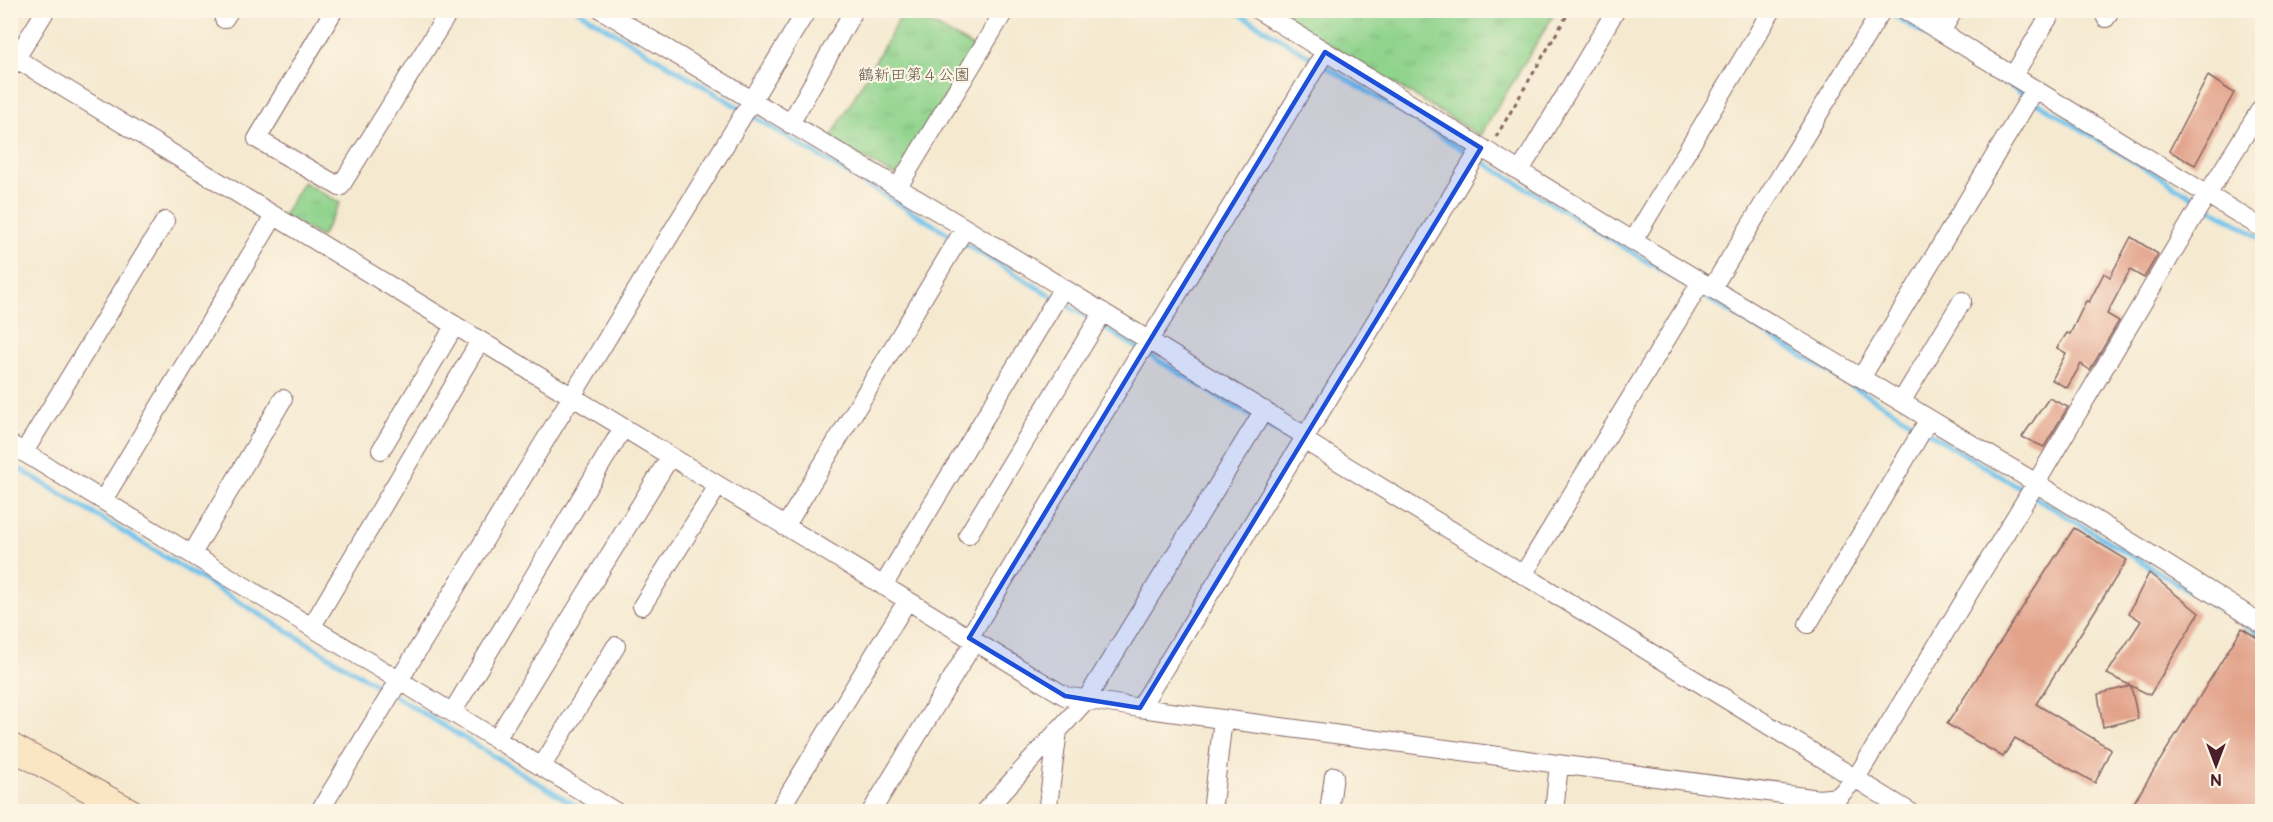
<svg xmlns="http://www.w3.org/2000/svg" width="2273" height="822" font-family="'Balsamiq Sans','Klee One',sans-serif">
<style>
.grass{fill:url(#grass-tufts);stroke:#6c795c;stroke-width:1.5}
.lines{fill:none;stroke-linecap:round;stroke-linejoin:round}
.stream{stroke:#6fc2eb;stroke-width:5}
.building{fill:#e3a38b}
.minor-casing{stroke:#866665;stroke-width:20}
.secondary-casing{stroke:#866665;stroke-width:28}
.path{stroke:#866665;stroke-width:3;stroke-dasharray:4.5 4.5;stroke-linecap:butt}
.minor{stroke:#fff;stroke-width:18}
.secondary{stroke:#fbe6c4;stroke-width:26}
.marked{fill:#1d4ed8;fill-opacity:0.2;stroke:#1d4ed8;stroke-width:4.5;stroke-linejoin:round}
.labels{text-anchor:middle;stroke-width:4.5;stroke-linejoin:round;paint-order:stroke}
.park-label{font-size:16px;fill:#5f5548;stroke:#fcf5e5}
</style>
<defs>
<pattern id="grass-tufts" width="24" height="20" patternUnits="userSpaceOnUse" patternTransform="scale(1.5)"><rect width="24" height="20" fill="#8fd38c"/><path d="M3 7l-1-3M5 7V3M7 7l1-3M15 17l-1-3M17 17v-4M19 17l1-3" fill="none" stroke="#7db579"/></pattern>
</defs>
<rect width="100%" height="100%" fill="#fcf5e5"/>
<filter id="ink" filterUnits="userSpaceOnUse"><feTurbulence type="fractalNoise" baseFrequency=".0167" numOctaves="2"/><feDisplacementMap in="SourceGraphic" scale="12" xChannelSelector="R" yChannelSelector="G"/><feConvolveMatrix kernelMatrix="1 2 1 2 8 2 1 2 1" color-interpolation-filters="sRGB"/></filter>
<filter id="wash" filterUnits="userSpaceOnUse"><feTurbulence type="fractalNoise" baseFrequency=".008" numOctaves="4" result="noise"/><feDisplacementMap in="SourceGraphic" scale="24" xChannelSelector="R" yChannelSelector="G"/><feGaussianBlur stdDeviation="1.35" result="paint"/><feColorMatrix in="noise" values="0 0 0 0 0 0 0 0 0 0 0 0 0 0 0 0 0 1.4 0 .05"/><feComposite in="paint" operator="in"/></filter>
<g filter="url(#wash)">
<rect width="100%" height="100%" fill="#f5e9d0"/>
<path class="grass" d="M 904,11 L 910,11 L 975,48 L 902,174 L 893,175 L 830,139 Z
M 1275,11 L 1556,11 L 1480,136 Z
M 303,182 L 340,203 L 321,237 L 283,216 Z"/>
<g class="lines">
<path class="stream" d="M 577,10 L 1297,444
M 1233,10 L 2262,635
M 1885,10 L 2262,239
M 10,463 L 586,812"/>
</g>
<g id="blocks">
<path class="building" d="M 2208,76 L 2234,93 L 2195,165 L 2169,151 Z
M 2131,237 L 2158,254 L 2144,278 L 2130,270 L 2107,314 L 2119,321 L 2090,370 L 2081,364 L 2067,388 L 2052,380 L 2066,353 L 2057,348 L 2067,333 L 2070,334 L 2086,301 L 2089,302 L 2104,273 L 2110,277 Z
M 2049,398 L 2068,407 L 2044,447 L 2022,437 Z
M 2074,528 L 2127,560 L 2036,704 L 2111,749 L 2095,783 L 2015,738 L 2003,757 L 1947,724 Z
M 2149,573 L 2199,613 L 2150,695 L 2107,674 L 2141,621 L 2129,613 Z
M 2242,628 L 2262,641 L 2262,812 L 2128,812 Z
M 2131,686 L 2138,719 L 2103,727 L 2098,694 Z"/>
</g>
</g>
<g filter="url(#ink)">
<use href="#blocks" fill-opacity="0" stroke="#866665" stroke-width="1.5"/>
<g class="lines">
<g class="minor-casing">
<path id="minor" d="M 334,10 L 257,139 L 340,187 L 450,10
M 602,10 L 965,228 L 1297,431 L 1312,445 L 1910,812
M 1905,10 L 2262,228
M 2106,18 L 2110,10
M 224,19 L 230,10
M 1941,32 L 1954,10
M 10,55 L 1065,696 L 1140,708 L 1819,799 L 1838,797 L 1856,778 L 2036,483 L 1633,241 L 1258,10
M 10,68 L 46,10
M 2013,76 L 2053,10
M 2262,107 L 2200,206 L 2036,483 L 2262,624
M 790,124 L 854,10
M 1520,171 L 1616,10
M 898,187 L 1005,10
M 1633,241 L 1772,10
M 1712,288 L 1882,10
M 1861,378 L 2035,89
M 1901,402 L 1962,301
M 10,444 L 616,812
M 381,450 L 455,325
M 24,452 L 165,221
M 103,500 L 274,216
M 785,527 L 965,228
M 968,535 L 1103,312
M 192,554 L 283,399
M 1523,575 L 1701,282
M 883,586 L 1063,288
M 642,606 L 718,486
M 1808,624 L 1929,419
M 312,626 L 480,341
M 969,638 L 1138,356 L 1160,323 L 1325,52
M 1140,708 L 1481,148
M 453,711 L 623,428
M 497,738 L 670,457
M 542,766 L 616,646
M 319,812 L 807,10
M 778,812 L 907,601
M 871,812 L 974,642
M 984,812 L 1086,700 L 1264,410
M 1047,812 L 1058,731
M 1212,812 L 1223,719
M 1329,812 L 1334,776
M 1554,812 L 1559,764"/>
</g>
<g class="secondary-casing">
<path id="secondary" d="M 10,746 L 131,812"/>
</g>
<path class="path" d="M 1496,137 L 1570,10"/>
<use href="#minor" class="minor"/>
<use href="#secondary" class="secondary"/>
</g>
</g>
<path class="marked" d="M 1325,52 L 1481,148 L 1140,708 L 1065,696 L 969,638 Z"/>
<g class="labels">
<g class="park-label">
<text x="914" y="80">鶴新田第４公園</text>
</g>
</g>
<rect width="2273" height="822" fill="none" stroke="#fcf5e5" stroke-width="36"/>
<g transform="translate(2216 765) rotate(180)" stroke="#fcf5e5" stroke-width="4.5" paint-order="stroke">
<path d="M0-4.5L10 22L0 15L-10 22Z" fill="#4a1f2b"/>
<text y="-9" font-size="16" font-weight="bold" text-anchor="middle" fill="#4a1f2b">N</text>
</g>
</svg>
